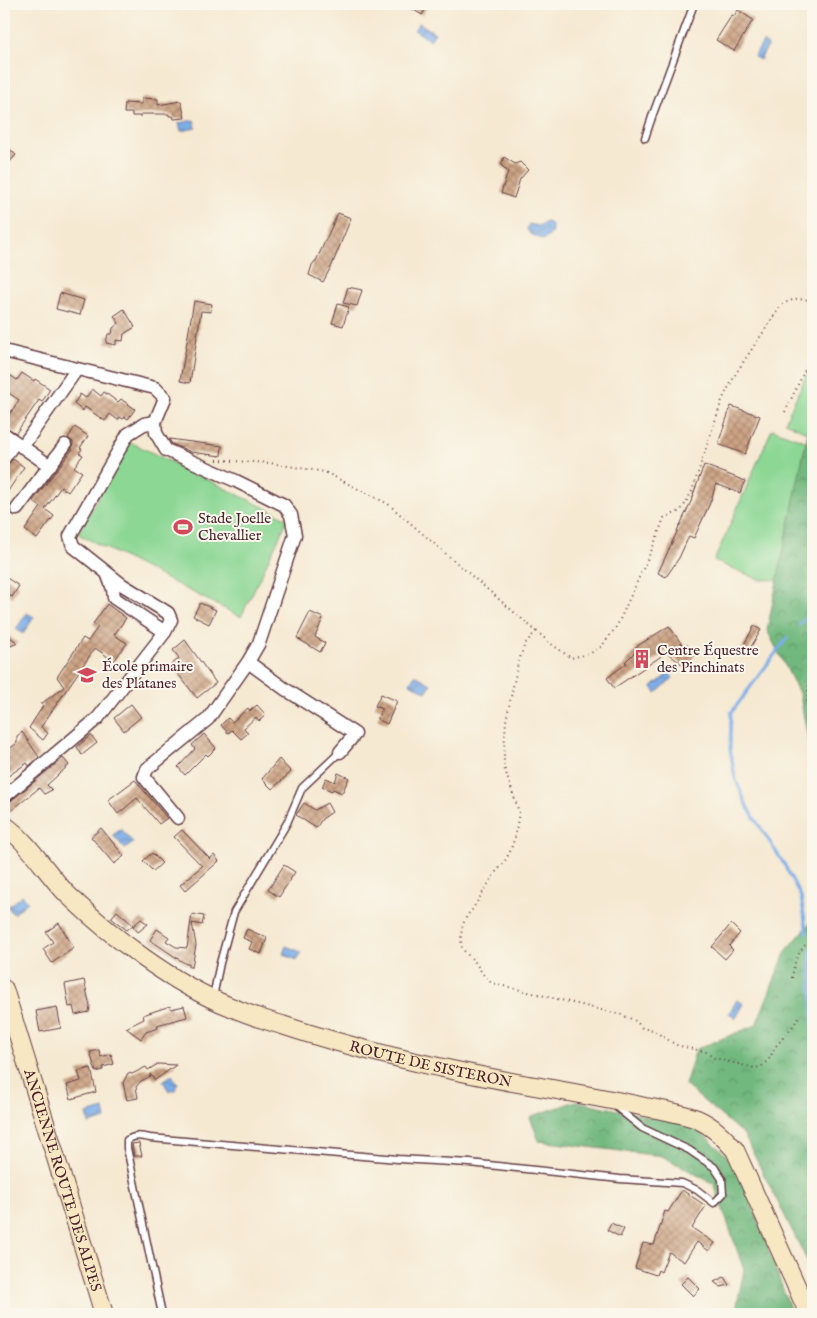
<svg xmlns="http://www.w3.org/2000/svg" width="817" height="1318" font-family="'IM FELL English',serif">
<style>
.grass{fill:#8cd794;stroke:#6b7b60}
.forest{fill:url(#forest-crowns);stroke:#5e6c54}
.water{fill:url(#water-waves);stroke:#636689}
.lines{fill:none;stroke-linecap:round;stroke-linejoin:round}
.stream{stroke:#7cade7;stroke-width:3}
.building{fill:url(#building-cross-hatch)}
.lane-casing{stroke:#643d44;stroke-width:9}
.street-casing{stroke:#643d44;stroke-width:15}
.secondary-casing{stroke:#643d44;stroke-width:20}
.path{stroke:#643d44;stroke-width:2;stroke-dasharray:1 4;stroke-linecap:butt}
.lane{stroke:#fff;stroke-width:6}
.street{stroke:#fff;stroke-width:12}
.secondary{stroke:#f7e8c3;stroke-width:18}
.labels{text-anchor:middle;stroke-width:4;stroke-linejoin:round;paint-order:stroke}
.poi-label{font-size:15px;fill:#4a1f2b;stroke:#fbf7ec;text-anchor:start}
.street-label{font-size:15px;fill:#4a1f2b;stroke:#fbf7ec}
</style>
<defs>
<pattern id="forest-crowns" width="20" height="18" patternUnits="userSpaceOnUse" patternTransform="scale(1.25)"><rect width="20" height="18" fill="#71b87e"/><path d="M2 6a3 3 0 1 1 6 0M12 15a3 3 0 1 1 6 0" fill="none" stroke="#5f9567"/></pattern>
<pattern id="water-waves" width="16" height="10" patternUnits="userSpaceOnUse" patternTransform="scale(1.25)"><rect width="16" height="10" fill="#7cade7"/><path d="M0 5q4-4 8 0t8 0" fill="none" stroke="#688cbb"/></pattern>
<pattern id="building-cross-hatch" width="8" height="8" patternUnits="userSpaceOnUse" patternTransform="scale(1.25)"><rect width="8" height="8" fill="#cda485"/><path d="M0 0l8 8M0 8l8-8" fill="none" stroke="#a8856d"/></pattern>
</defs>
<rect width="100%" height="100%" fill="#fbf7ec"/>
<filter id="ink" filterUnits="userSpaceOnUse"><feTurbulence type="fractalNoise" baseFrequency=".02" numOctaves="2"/><feDisplacementMap in="SourceGraphic" scale="10" xChannelSelector="R" yChannelSelector="G"/><feConvolveMatrix kernelMatrix="1 2 1 2 8 2 1 2 1" color-interpolation-filters="sRGB"/></filter>
<filter id="wash" filterUnits="userSpaceOnUse"><feTurbulence type="fractalNoise" baseFrequency=".0096" numOctaves="4" result="noise"/><feDisplacementMap in="SourceGraphic" scale="20" xChannelSelector="R" yChannelSelector="G"/><feGaussianBlur stdDeviation="1.12" result="paint"/><feColorMatrix in="noise" values="0 0 0 0 0 0 0 0 0 0 0 0 0 0 0 0 0 1.4 0 .05"/><feComposite in="paint" operator="in"/></filter>
<g filter="url(#wash)">
<rect width="100%" height="100%" fill="#f5e9d2"/>
<path class="grass" d="M 813,360 L 813,435 L 785,422 Z
M 772,429 L 813,444 L 790,579 L 761,580 L 714,561 Z
M 128,441 L 288,519 L 241,617 L 78,534 Z"/>
<path class="forest" d="M 813,408 L 813,767 L 800,695 L 767,630 Z
M 813,920 L 813,1272 L 744,1135 L 685,1085 L 696,1049 L 756,1025 L 786,951 Z
M 576,1101 L 694,1126 L 738,1166 L 792,1314 L 735,1314 L 744,1270 L 714,1184 L 662,1156 L 539,1141 L 530,1117 Z"/>
<path class="water" d="M 419,23 L 435,33 L 430,40 L 414,30 Z
M 763,42 L 768,45 L 760,60 L 754,57 Z
M 194,120 L 196,128 L 181,131 L 179,123 Z
M 547,222 L 552,225 L 552,233 L 544,240 L 530,234 L 527,229 L 529,224 L 538,226 Z
M 27,613 L 34,617 L 23,634 L 16,629 Z
M 669,673 L 673,678 L 656,693 L 652,687 Z
M 415,675 L 431,684 L 426,692 L 410,683 Z
M 121,829 L 133,843 L 125,849 L 113,835 Z
M 22,895 L 28,902 L 13,914 L 8,907 Z
M 286,946 L 301,952 L 297,960 L 283,954 Z
M 737,1000 L 744,1004 L 736,1018 L 729,1013 Z
M 172,1075 L 178,1084 L 175,1087 L 177,1089 L 174,1091 L 172,1089 L 169,1091 L 163,1081 Z
M 104,1109 L 106,1119 L 89,1124 L 87,1114 Z"/>
<g class="lines">
<path class="stream" d="M 799,625 L 813,610
M 787,638 L 731,713 L 730,749 L 735,778 L 748,808 L 784,864 L 801,897 L 807,933
M 810,950 L 813,1030"/>
</g>
<g id="blocks">
<path class="building" d="M 404,4 L 429,4 L 422,15 Z
M 738,10 L 753,20 L 734,51 L 716,40 L 732,15 L 734,16 Z
M 142,98 L 158,99 L 158,105 L 181,101 L 185,118 L 174,119 L 173,116 L 169,116 L 169,114 L 141,114 L 141,116 L 132,116 L 132,113 L 124,113 L 125,103 L 142,104 Z
M 4,144 L 16,155 L 4,168 Z
M 504,157 L 515,164 L 520,162 L 528,170 L 520,179 L 514,198 L 501,193 L 508,172 L 501,165 Z
M 338,213 L 351,218 L 332,265 L 323,282 L 309,275 L 312,265 L 315,261 L 316,261 Z
M 348,287 L 362,290 L 357,306 L 343,303 Z
M 60,293 L 84,300 L 80,315 L 56,309 Z
M 194,301 L 212,304 L 211,312 L 201,311 L 190,383 L 180,381 Z
M 338,304 L 349,307 L 343,326 L 332,323 Z
M 124,309 L 135,327 L 124,334 L 123,341 L 116,340 L 116,345 L 106,343 L 108,334 L 112,334 L 113,328 L 119,323 L 114,316 Z
M 4,371 L 17,380 L 22,373 L 34,381 L 35,379 L 50,389 L 42,402 L 39,400 L 16,433 L 4,426 L 4,423 L 19,400 L 4,390 Z
M 92,389 L 101,396 L 104,392 L 118,402 L 121,399 L 135,409 L 128,419 L 125,417 L 123,419 L 120,417 L 118,420 L 110,414 L 105,421 L 85,407 L 83,411 L 74,404 L 80,394 L 86,398 Z
M 731,406 L 760,416 L 745,454 L 718,444 Z
M 75,427 L 88,436 L 80,448 L 82,449 L 79,453 L 83,455 L 74,467 L 82,472 L 68,492 L 61,487 L 45,509 L 54,516 L 37,539 L 25,530 L 41,507 L 33,501 L 72,450 L 73,442 L 68,438 Z
M 169,439 L 222,446 L 221,456 L 191,452 L 172,444 Z
M 13,459 L 24,467 L 4,497 L 4,473 L 8,467 L 6,466 Z
M 704,465 L 745,481 L 740,493 L 716,484 L 710,503 L 694,538 L 689,536 L 679,558 L 666,577 L 658,573 L 694,495 L 693,495 Z
M 4,576 L 19,586 L 12,597 L 4,592 Z
M 200,603 L 216,610 L 209,624 L 193,616 Z
M 107,604 L 126,618 L 114,635 L 127,643 L 114,661 L 95,648 L 41,727 L 48,733 L 43,740 L 29,728 L 43,706 L 41,704 L 64,687 L 57,677 L 83,638 L 88,641 L 98,627 L 93,624 Z
M 310,612 L 323,618 L 315,637 L 325,643 L 320,652 L 297,638 Z
M 669,626 L 684,647 L 686,644 L 696,653 L 685,667 L 665,651 L 660,657 L 614,688 L 607,678 L 627,663 L 625,662 L 636,651 L 634,648 Z
M 754,626 L 761,630 L 746,655 L 740,652 Z
M 7,635 L 18,643 L 8,647 L 4,644 Z
M 185,640 L 216,683 L 197,698 L 171,665 L 179,658 L 173,650 Z
M 381,694 L 397,701 L 387,724 L 377,719 L 382,709 L 375,706 Z
M 131,704 L 141,717 L 124,731 L 114,718 Z
M 257,705 L 266,715 L 259,721 L 256,717 L 244,728 L 248,733 L 241,739 L 232,730 L 228,733 L 221,725 L 228,718 L 232,722 L 248,708 L 250,711 Z
M 22,732 L 39,757 L 29,766 L 27,763 L 4,779 L 4,753 L 17,743 L 17,736 Z
M 204,734 L 216,748 L 208,756 L 206,754 L 185,775 L 178,767 L 195,749 L 192,745 Z
M 91,735 L 97,743 L 82,755 L 77,747 Z
M 63,758 L 69,765 L 47,785 L 52,790 L 44,794 L 39,788 L 11,811 L 6,805 Z
M 279,759 L 291,772 L 272,789 L 262,779 Z
M 338,773 L 349,778 L 342,793 L 333,789 L 332,791 L 322,787 L 326,778 L 335,782 Z
M 135,780 L 167,818 L 159,824 L 137,798 L 118,814 L 108,800 Z
M 304,803 L 315,810 L 327,803 L 332,812 L 322,819 L 316,828 L 296,815 Z
M 101,828 L 124,856 L 114,864 L 91,837 Z
M 182,830 L 210,859 L 214,855 L 219,861 L 185,891 L 180,885 L 202,866 L 174,837 Z
M 152,853 L 162,863 L 153,871 L 143,861 Z
M 284,865 L 295,872 L 279,897 L 268,890 Z
M 117,911 L 133,925 L 127,930 L 111,918 Z
M 192,914 L 204,916 L 202,925 L 192,923 L 196,945 L 192,967 L 189,967 L 189,964 L 186,964 L 150,940 L 157,929 L 169,937 L 166,941 L 176,947 L 187,948 Z
M 141,919 L 148,924 L 138,932 L 133,926 Z
M 59,923 L 74,948 L 52,963 L 43,949 L 53,942 L 46,932 Z
M 731,924 L 740,933 L 729,946 L 733,950 L 725,959 L 712,947 Z
M 247,929 L 267,938 L 261,954 L 249,949 L 252,942 L 243,938 Z
M 84,980 L 90,1006 L 89,1012 L 75,1015 L 73,1006 L 69,1007 L 65,984 Z
M 170,1006 L 171,1009 L 184,1006 L 187,1017 L 157,1025 L 158,1028 L 146,1032 L 141,1039 L 126,1028 L 144,1019 L 143,1015 Z
M 57,1007 L 61,1028 L 40,1032 L 36,1011 Z
M 99,1050 L 101,1057 L 111,1054 L 114,1064 L 103,1067 L 103,1070 L 96,1072 L 90,1052 Z
M 158,1064 L 176,1065 L 155,1080 L 150,1074 L 151,1076 L 141,1081 L 136,1087 L 138,1098 L 127,1100 L 123,1083 L 128,1073 L 132,1074 L 146,1067 L 148,1070 Z
M 91,1068 L 96,1092 L 71,1099 L 67,1085 L 81,1081 L 78,1071 Z
M 139,1143 L 142,1156 L 134,1156 L 132,1144 Z
M 682,1190 L 706,1206 L 692,1228 L 715,1243 L 709,1251 L 697,1242 L 684,1262 L 669,1252 L 661,1272 L 658,1270 L 656,1275 L 635,1268 L 643,1243 L 654,1245 L 665,1211 L 668,1212 Z
M 611,1223 L 624,1229 L 620,1237 L 607,1230 Z
M 688,1277 L 700,1289 L 693,1296 L 681,1284 Z
M 724,1277 L 729,1285 L 721,1287 L 714,1282 Z"/>
</g>
</g>
<g filter="url(#ink)">
<use href="#blocks" fill-opacity="0" stroke="#643d44" stroke-width="1"/>
<g class="lines">
<g class="lane-casing">
<path id="lane" d="M 645,138 L 653,114 L 694,4
M 213,997 L 220,963 L 234,912 L 287,823 L 302,788 L 340,752
M 162,1314 L 127,1148 L 127,1140 C 135,1135 140,1136 150,1138 L 398,1159 L 470,1163 L 620,1179 L 682,1183 L 697,1190 L 714,1203 L 723,1194 L 722,1179 L 714,1167 L 689,1150 L 642,1128 L 615,1106"/>
</g>
<g class="street-casing">
<path id="street" d="M 4,351 L 155,388 L 165,398 L 155,422 L 144,424 L 128,434 L 70,536 L 73,546 L 121,584 L 168,613 L 171,620 L 165,632 L 98,718 L 4,797
M 155,422 L 156,433 L 166,450 L 236,481 L 284,505 L 291,515 L 295,535 L 259,643 L 248,662 L 285,689 L 355,734 L 340,752
M 4,434 L 50,466
M 22,447 L 77,369
M 4,458 L 15,442
M 17,509 L 65,445
M 107,573 L 113,589 L 114,598 L 165,632
M 178,818 L 144,777 L 147,769 L 208,719 L 248,662"/>
</g>
<g class="secondary-casing">
<g id="secondary">
<path id="s1" d="M 4,825 C 30,843 46,873 68,895 C 113,938 173,984 231,1007 C 247,1014 265,1020 282,1025 C 360,1051 441,1069 523,1084 C 563,1091 604,1098 645,1107 C 662,1110 680,1113 697,1119 C 713,1126 724,1137 735,1150 L 809,1314"/>
<path id="s2" d="M 4,989 L 104,1314"/>
</g>
</g>
<path class="path" d="M 785,412 L 813,353
M 217,460 L 270,463 L 325,472 L 388,504 L 550,643 L 571,658 L 591,653 L 602,646 L 617,626 L 653,547 L 664,518 L 680,511 L 684,506 L 692,491 L 722,400 L 736,373 L 782,304 L 795,299 L 813,300
M 536,631 L 525,644 L 518,663 L 506,721 L 504,751 L 504,767 L 519,812 L 515,837 L 510,852 L 503,864 L 495,873 L 472,910 C 463,918 459,934 462,947 C 464,953 471,957 475,962 C 481,971 484,977 492,983 L 622,1015 L 636,1021 L 642,1028 L 653,1030 L 676,1045 L 706,1052 L 714,1058 L 754,1068 L 761,1067 L 769,1059 L 776,1046 L 794,1025 L 800,1014
M 813,666 C 804,694 807,726 813,755
M 792,978 C 794,960 799,949 813,938"/>
<use href="#lane" class="lane"/>
<use href="#street" class="street"/>
<use href="#secondary" class="secondary"/>
</g>
</g>
<defs>
<g id="stadium-bare" transform="scale(1.5)"><path d="M0-5a6.5 5 0 1 0 0 10a6.5 5 0 1 0 0-10ZM-3.5-1.8h7v3.6h-7Z" fill="#d1495b" stroke="#fbf7ec" stroke-width="2.5" paint-order="stroke"/></g>
<g id="building-bare" transform="scale(1.5)"><path d="M-4-6H4V6H1V3H-1V6H-4ZM-2.5-4.3h1.7v1.8h-1.7ZM.8-4.3h1.7v1.8H.8ZM-2.5-1h1.7V.8h-1.7ZM.8-1h1.7V.8H.8Z" fill="#d1495b" stroke="#fbf7ec" stroke-width="2.5" paint-order="stroke"/></g>
<g id="school-bare" transform="scale(1.5)"><path d="M0-5L7-2L0 1L-7-2ZM-4 1L0 2.5L4 1V4Q0 6-4 4Z" fill="#d1495b" stroke="#fbf7ec" stroke-width="2.5" paint-order="stroke"/></g>
</defs>
<g fill-rule="evenodd">
<use href="#stadium-bare" x="183" y="527"/>
<use href="#building-bare" x="642" y="659"/>
<use href="#school-bare" x="87" y="675"/>
</g>
<g class="labels">
<g class="poi-label">
<text x="198" y="523">Stade Joelle<tspan x="198" dy="17">Chevallier</tspan></text>
<text x="657" y="655">Centre Équestre<tspan x="657" dy="17">des Pinchinats</tspan></text>
<text x="102" y="671">École primaire<tspan x="102" dy="17">des Platanes</tspan></text>
</g>
<g class="street-label">
<text dy="5" stroke="none"><textPath href="#s1" startOffset="502">ROUTE DE SISTERON</textPath></text>
<text dy="5" stroke="none"><textPath href="#s2" startOffset="200">ANCIENNE ROUTE DES ALPES</textPath></text>
</g>
</g>
<rect width="817" height="1318" fill="none" stroke="#fbf7ec" stroke-width="20"/>
</svg>
